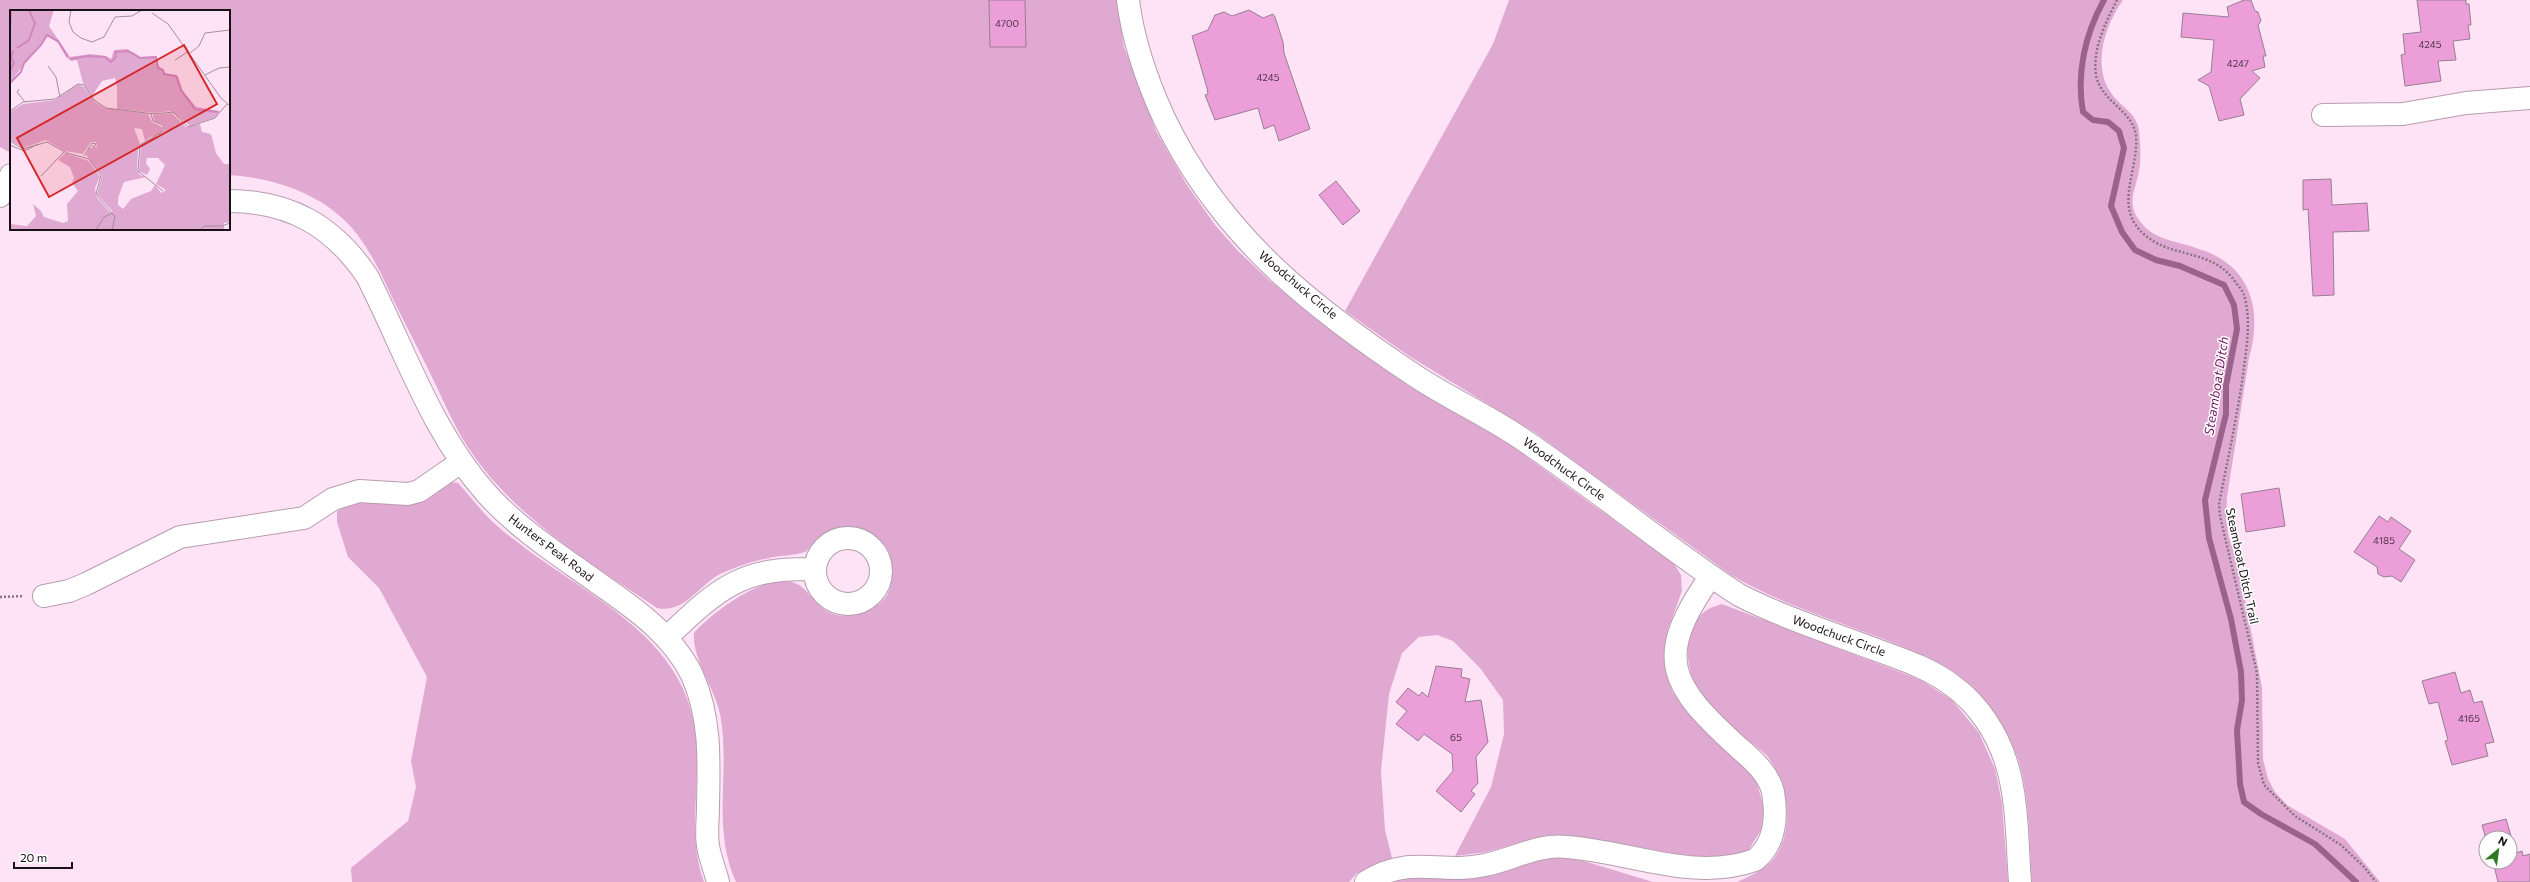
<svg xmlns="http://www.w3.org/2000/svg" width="2530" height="882" font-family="Commissioner,sans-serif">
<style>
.green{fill:#e0a9d2}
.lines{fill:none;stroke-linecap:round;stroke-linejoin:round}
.stream{stroke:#9a638c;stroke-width:6}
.building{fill:#ec9ed9;stroke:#977f91}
.minor-casing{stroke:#b69daf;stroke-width:24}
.path{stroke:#867481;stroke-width:2.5;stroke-dasharray:2 2;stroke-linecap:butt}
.minor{stroke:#fff;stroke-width:22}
.labels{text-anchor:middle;stroke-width:3;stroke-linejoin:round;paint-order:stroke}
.number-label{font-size:10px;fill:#4e3447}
.street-label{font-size:12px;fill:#191016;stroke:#fff}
.water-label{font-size:13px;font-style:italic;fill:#711762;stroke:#fff}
.inset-river{fill:none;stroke:#d186bf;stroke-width:2}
.inset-road{fill:none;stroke:#a28f9d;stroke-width:1}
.view{fill:#d62828;fill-opacity:0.15;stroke:#d62828;stroke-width:2}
.inset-edge{fill:none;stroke:#191016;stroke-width:2}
</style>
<rect width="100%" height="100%" fill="#fee3f7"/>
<path class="green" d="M 0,0 L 1117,0 L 1124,47 L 1156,131 L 1187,185 L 1215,225 L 1238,251 L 1270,281 L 1362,352 L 1412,388 L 1505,441 L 1674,564 L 1681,575 L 1682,591 L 1668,629 L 1665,649 L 1666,673 L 1673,693 L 1690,716 L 1739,760 L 1756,780 L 1764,808 L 1761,830 L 1748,851 L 1731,861 L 1664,862 L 1572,836 L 1547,835 L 1487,852 L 1455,856 L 1491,787 L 1504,734 L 1503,700 L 1480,668 L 1453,641 L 1437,635 L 1419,637 L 1402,653 L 1389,694 L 1381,771 L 1385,830 L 1392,858 L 1356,874 L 1349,882 L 736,882 C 711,828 731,770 720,714 C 714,686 692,659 694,633 C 711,613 767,571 795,583 C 809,589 813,603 826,611 C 834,616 847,617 855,615 C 867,612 878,607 886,597 C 893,587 894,563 889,552 C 884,539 864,527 850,527 C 837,527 824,531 815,541 C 812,544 809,550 805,552 C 794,556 781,555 769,558 C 752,561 736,567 720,574 C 698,586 684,614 657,608 C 594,566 518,519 474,456 C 456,431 445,404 432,377 C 419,350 405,324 392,297 C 381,273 369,248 352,228 C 321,193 274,178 229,175 L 229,11 L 11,11 L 11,153 L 0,147 Z
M 1509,0 L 2123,0 C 2104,27 2090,70 2115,98 C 2124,108 2138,116 2139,131 C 2140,142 2141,154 2140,164 C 2138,189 2122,203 2144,226 C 2158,241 2181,242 2199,249 C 2251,265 2263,310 2249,358 L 2227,497 L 2226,520 L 2229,537 L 2240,573 L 2262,688 L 2263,759 L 2268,779 L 2275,792 L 2287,805 L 2345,839 L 2380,882 L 2032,882 C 2029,842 2030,797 2018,759 C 2007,727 1985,694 1957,674 C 1933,657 1905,648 1878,637 C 1828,618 1777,602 1731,575 L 1534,432 L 1409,356 L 1345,311 L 1493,44 Z
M 451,482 L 458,483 C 470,496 481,511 494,523 C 503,532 515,540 525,548 C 589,596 678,636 694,723 C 704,776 685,830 704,882 L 352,882 L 351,868 L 408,821 L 416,787 L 411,761 L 427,677 L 379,588 L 348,557 L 337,522 L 337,511 L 358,502 L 409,503 L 427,500 Z
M 1722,604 L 1921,680 L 1952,700 L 1979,733 L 1995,769 L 2002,803 L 2008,882 L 1737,882 C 1750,876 1767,869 1775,857 C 1795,828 1788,784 1768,757 C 1763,751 1755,746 1749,741 C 1723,718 1696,702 1689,665 C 1687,655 1687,642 1691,632 C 1698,615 1704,609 1722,604 Z
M 1548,858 L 1574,858 L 1653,882 L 1389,882 L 1414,877 L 1475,876 L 1499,873 Z"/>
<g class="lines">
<path class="stream" d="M 2104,0 C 2085,34 2076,74 2083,112 L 2093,120 L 2108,122 L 2119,131 L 2124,148 L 2111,206 L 2122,232 L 2135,250 L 2156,260 L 2180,266 L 2224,285 L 2234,305 L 2237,329 L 2226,386 L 2226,414 L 2205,500 L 2209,538 L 2231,619 L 2241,672 L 2242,700 L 2237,730 L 2240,784 L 2244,802 L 2261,814 L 2315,844 L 2356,882"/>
</g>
<path class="building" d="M 989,0 L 1025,0 L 1026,47 L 990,47 Z
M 2244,0 L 2251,0 L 2255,11 L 2258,12 L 2261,21 L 2258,25 L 2266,56 L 2263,56 L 2265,67 L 2252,71 L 2260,78 L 2240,99 L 2244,115 L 2219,121 L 2209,86 L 2198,80 L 2211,72 L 2214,40 L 2181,37 L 2183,13 L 2229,17 L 2227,7 Z
M 2417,0 L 2466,0 L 2466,4 L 2469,4 L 2471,25 L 2468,25 L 2470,39 L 2453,41 L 2456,60 L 2438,61 L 2441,81 L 2405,86 L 2401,55 L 2405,54 L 2403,34 L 2421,32 Z
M 1249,10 L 1263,18 L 1273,14 L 1275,17 L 1283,42 L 1284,53 L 1310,129 L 1279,141 L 1274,125 L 1264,129 L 1258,108 L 1215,120 L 1205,95 L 1208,94 L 1207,88 L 1192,36 L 1208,30 L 1215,15 L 1224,12 L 1232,16 Z
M 2331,179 L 2332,205 L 2367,203 L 2369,231 L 2333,232 L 2334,295 L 2313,296 L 2308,209 L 2303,210 L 2303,180 Z
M 1336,181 L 1360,211 L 1343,225 L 1319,195 Z
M 2279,488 L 2285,526 L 2246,532 L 2241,494 Z
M 2379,516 L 2388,522 L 2391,517 L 2411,531 L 2399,549 L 2415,560 L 2401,582 L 2392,576 L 2384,577 L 2378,574 L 2377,567 L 2354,552 Z
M 1436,666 L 1462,669 L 1461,677 L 1470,679 L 1465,702 L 1481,700 L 1488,742 L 1476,757 L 1478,783 L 1471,791 L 1475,794 L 1461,812 L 1436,791 L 1453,771 L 1452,754 L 1424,734 L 1418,741 L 1396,724 L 1407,711 L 1396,702 L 1408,688 L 1419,696 L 1422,692 L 1428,697 Z
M 2455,672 L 2461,693 L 2470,690 L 2474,703 L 2482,701 L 2494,742 L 2485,744 L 2488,756 L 2452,765 L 2445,741 L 2448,740 L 2438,702 L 2429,704 L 2422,681 Z
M 2506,819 L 2516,853 L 2522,851 L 2523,856 L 2530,854 L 2530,882 L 2498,882 L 2493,862 L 2510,862 L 2510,838 L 2486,839 L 2482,825 Z"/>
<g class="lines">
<g class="minor-casing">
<path id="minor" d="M 1128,0 C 1133,41 1147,81 1164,118 C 1220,235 1311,307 1417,377 C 1449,398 1484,414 1516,435 C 1592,485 1662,545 1739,595 C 1782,617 1829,632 1874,649 C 1901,659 1930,668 1953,686 C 1978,704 1997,733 2006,762 C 2018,799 2017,843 2020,882
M 2323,115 L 2403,114 L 2466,103 L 2530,98
M 0,196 L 11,175
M 229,201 C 290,201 333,226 367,276 C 404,348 431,431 486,493 C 518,529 559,555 598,583 C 634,608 672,634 692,675 C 711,717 709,761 708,806 C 708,819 706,833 708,846 C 710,858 715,870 718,882
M815 571a33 33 0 1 1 66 0a33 33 0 1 1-66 0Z
M 44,596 L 69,591 L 86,584 L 180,537 L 304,518 L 333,499 L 359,491 L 408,494 L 419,491 L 461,462
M 666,638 C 718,589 740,567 815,569
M 1366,882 C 1410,854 1440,875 1485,865 C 1514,859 1537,844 1567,847 C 1632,852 1694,882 1755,860 C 1776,843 1777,816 1773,792 C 1769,774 1752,759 1739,748 C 1670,685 1652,659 1711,576"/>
</g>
<path class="path" d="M 2117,0 C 2106,22 2092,49 2096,75 C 2101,102 2133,110 2136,136 C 2139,171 2112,208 2145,235 C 2172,259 2213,248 2236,283 C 2239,287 2243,291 2244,295 C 2251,319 2247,344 2244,367 C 2238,413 2228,458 2219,504 L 2220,516 L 2257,673 L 2258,763 L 2264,785 L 2295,816 L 2341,845 L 2364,867 L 2376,882
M 0,597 L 23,596"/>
<use href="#minor" class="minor"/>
</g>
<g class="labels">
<g class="number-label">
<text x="1007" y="27">4700</text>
<text x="2430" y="48">4245</text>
<text x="2238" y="67">4247</text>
<text x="1268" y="81">4245</text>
<text x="2384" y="544">4185</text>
<text x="2469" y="722">4165</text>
<text x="1456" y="741">65</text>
</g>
<g class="street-label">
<text transform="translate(1298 285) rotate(40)" y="4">Woodchuck Circle</text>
<text transform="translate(1564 469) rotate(36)" y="4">Woodchuck Circle</text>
<text transform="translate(551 548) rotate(37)" y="4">Hunters Peak Road</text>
<text transform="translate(2242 566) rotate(78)" y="4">Steamboat Ditch Trail</text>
<text transform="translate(1839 636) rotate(20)" y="4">Woodchuck Circle</text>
</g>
<g class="water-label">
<text transform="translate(2216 386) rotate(-81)" y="5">Steamboat Ditch</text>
</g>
</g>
<g transform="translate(10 10)">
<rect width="220" height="220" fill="#fee3f7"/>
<path d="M 0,0 L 44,0 L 39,16 L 60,47 L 80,44 L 96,46 L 101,49 L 104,40 L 117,39 L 131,47 L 146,46 L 148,55 L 156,64 L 168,66 L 173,81 L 186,97 L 210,101 L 206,107 L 180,116 L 161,101 L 145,103 L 107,99 L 107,76 L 105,68 L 92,71 L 82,86 L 73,73 L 67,50 L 61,51 L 56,47 L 48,33 L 38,26 L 0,72 ZM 68,74 L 74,77 L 85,92 L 95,98 L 138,104 L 142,112 L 154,118 L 151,124 L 140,127 L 135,131 L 132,119 L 124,118 L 130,134 L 128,139 L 127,160 L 130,165 L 136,167 L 114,172 L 108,188 L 108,195 L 113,199 L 121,189 L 141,181 L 145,175 L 151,183 L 156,180 L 146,174 L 155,155 L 148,148 L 137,148 L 136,153 L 140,159 L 137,165 L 129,161 L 131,135 L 143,127 L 152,125 L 156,120 L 153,114 L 144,111 L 143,105 L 162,103 L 176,117 L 190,114 L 192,122 L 201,124 L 206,143 L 214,154 L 220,154 L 220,212 L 214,213 L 214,220 L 0,220 L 0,214 L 17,216 L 26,206 L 23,194 L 31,201 L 34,207 L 53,213 L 58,211 L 57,194 L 68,181 L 62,173 L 64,168 L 60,157 L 48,150 L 55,143 L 79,151 L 90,166 L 85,178 L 86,186 L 100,203 L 103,202 L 87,184 L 92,165 L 76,145 L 79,138 L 87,137 L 86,132 L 81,132 L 73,144 L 55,141 L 36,130 L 13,138 L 0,130 L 0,102 L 13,94 L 45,90 Z" fill="#e0a9d2"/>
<path class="inset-river" d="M 0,19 L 1,0M 7,38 L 19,30 L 25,13 L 19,0M 60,49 L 78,46 L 95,47 L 101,52 L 106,47 L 105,42 L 118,41 L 130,48 L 146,47 L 148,58 L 153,60 L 154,64 L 166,66 L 171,80 L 185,99 L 208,102M 0,60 L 4,53 L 1,48 L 3,41M 0,73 L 11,62 L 14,53 L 31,35 L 37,25 L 48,31 L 58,47"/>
<path class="inset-road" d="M 61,0 L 59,12 L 63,22 L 71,28 L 82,32 L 94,27 L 105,7 L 122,6 L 132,0M 142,3 L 158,14 L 211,88 L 220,96M 180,43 L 189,36 L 195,23 L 220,20M 165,50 L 179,41M 38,56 L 46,67 L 50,87M 195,65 L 209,58 L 220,57M 9,79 L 7,82 L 15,92M 0,101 L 13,92 L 45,89 L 68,74 L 74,75 L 84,90 L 96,98 L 144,104 L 163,102 L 178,117 L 205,108 L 217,94M 141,104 L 143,111 L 153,115 L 155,120 L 130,135 L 128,161 L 153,181M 0,131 L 13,139 L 37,132 L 57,143 L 79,149 L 91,165 L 86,184 L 105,207 L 102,220M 0,135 L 14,141 L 28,134M 74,146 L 82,133 L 86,134 L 84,137 L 82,136M 31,166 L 54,142M 86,220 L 94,207 L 103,203M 190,220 L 194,216 L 212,216 L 220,213"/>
<path class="view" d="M 174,35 L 207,94 L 39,187 L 7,128 Z"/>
<rect width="220" height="220" class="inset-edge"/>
</g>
<g transform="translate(2498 850) rotate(29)"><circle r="19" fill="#ffffff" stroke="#a39fa2"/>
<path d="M0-3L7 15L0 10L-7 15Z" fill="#2c7a22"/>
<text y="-6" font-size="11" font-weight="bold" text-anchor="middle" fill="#191016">N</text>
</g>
<path d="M14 862v6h58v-6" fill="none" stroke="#191016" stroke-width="2"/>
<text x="20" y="862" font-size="12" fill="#191016" stroke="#ffffff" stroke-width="3" paint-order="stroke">20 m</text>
</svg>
